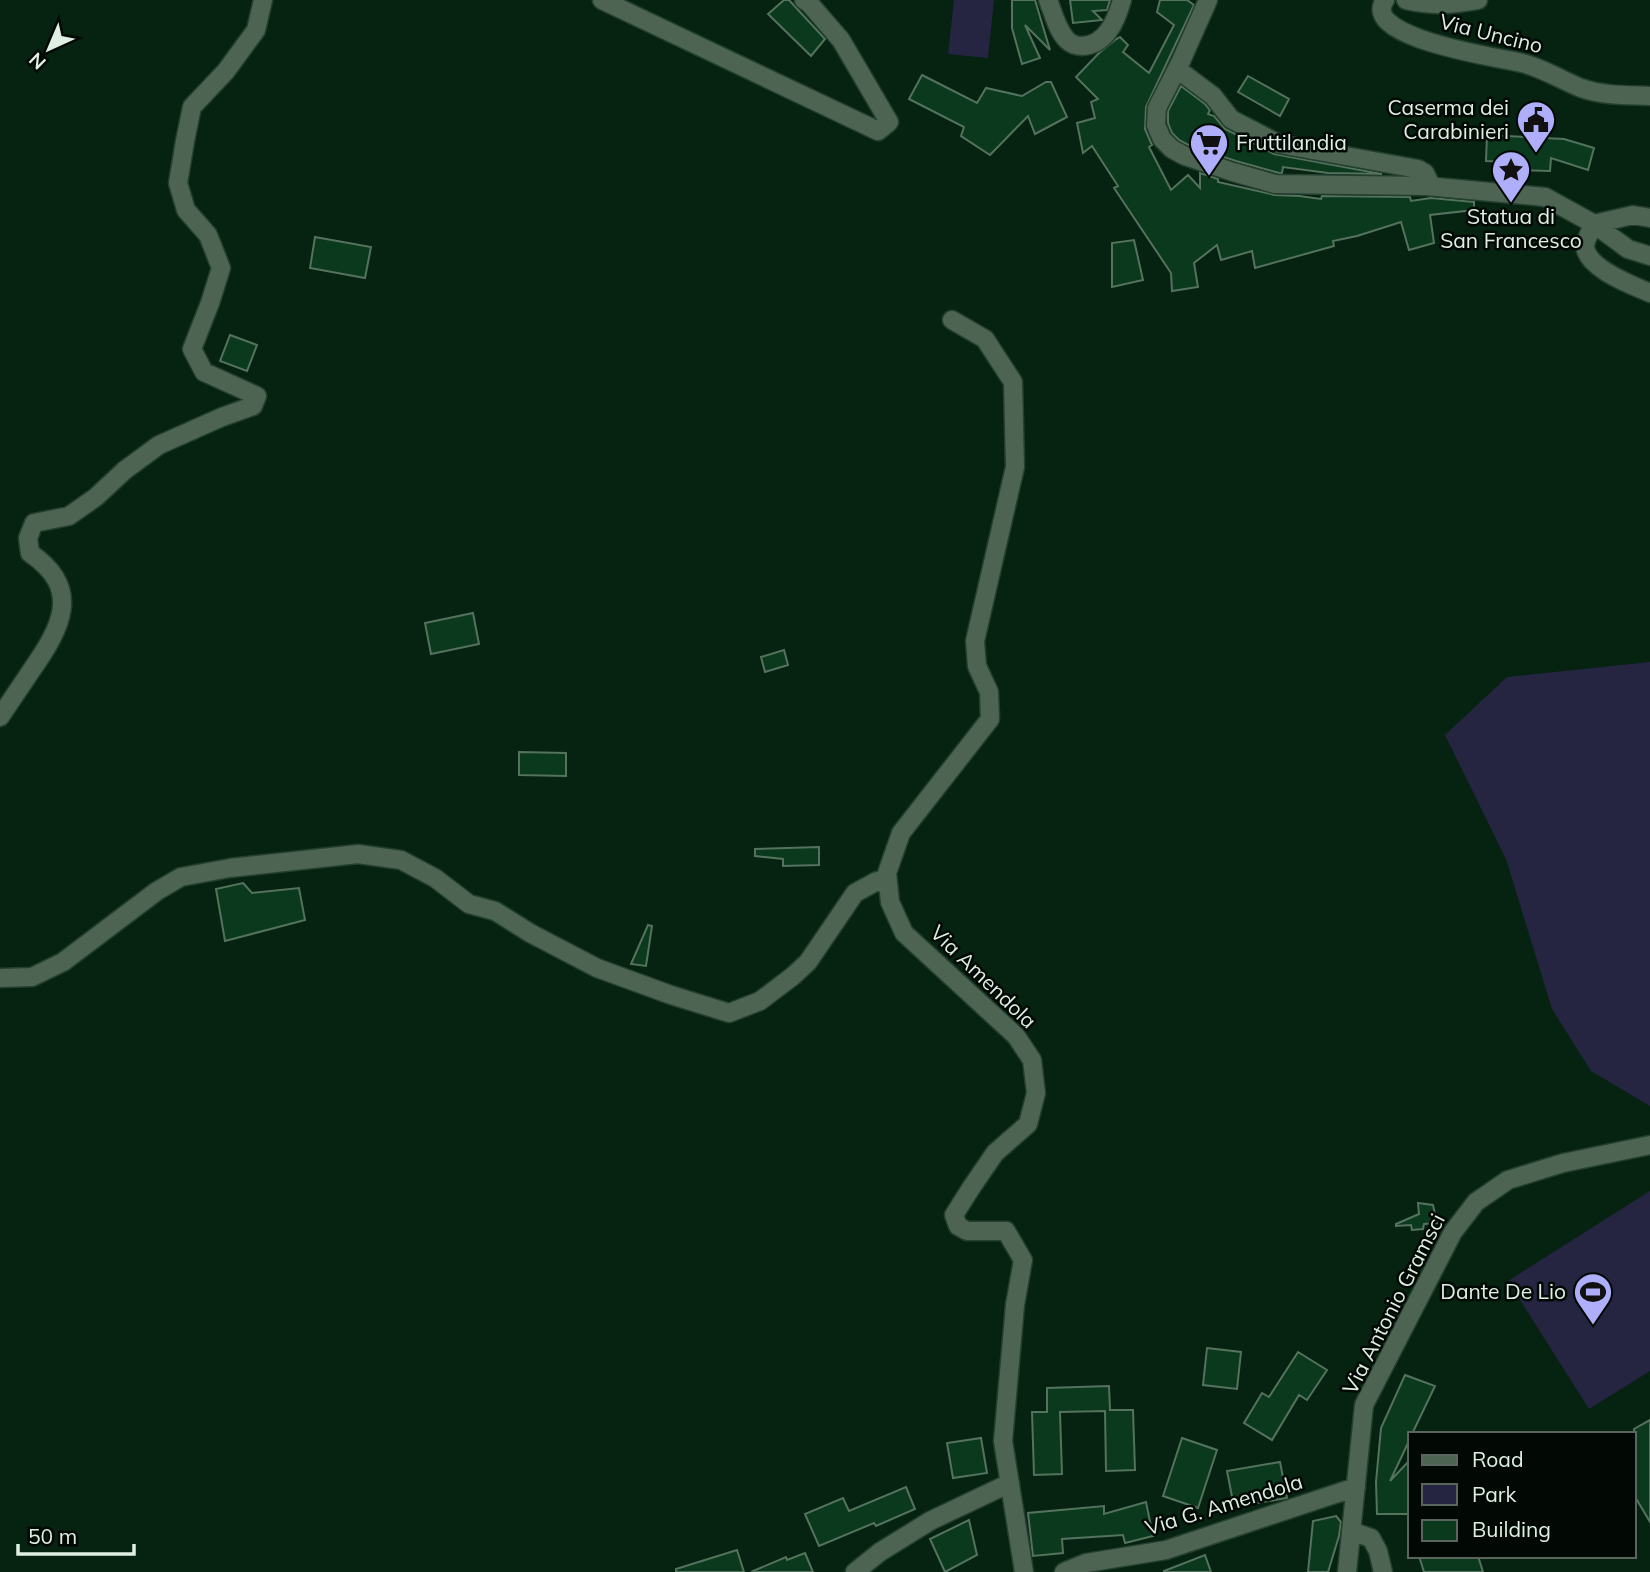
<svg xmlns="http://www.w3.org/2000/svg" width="1650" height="1572" font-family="Mulish,sans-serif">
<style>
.green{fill:#252542}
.building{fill:#0a391e;stroke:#54725d;stroke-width:2}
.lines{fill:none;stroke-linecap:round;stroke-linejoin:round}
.minor-casing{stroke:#243f2e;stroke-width:21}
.minor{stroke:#4d6453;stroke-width:18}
.labels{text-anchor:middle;stroke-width:5;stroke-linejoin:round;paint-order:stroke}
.street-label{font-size:21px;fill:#dfefe3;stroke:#020904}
.poi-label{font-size:21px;fill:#dfefe3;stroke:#020904;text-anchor:end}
</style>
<rect width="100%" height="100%" fill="#062211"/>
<path class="green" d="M 954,0 L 994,0 L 988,58 L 948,54 Z
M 1650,662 L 1650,1106 L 1591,1071 L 1552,1009 L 1506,859 L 1445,735 L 1507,677 Z
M 1650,1191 L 1650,1371 L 1589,1409 L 1508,1281 Z"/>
<path class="building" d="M 784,0 L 789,0 L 825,39 L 811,56 L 768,14 Z
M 1012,0 L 1035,0 L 1050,50 L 1025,25 L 1040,58 L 1022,64 L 1012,28 Z
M 1070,0 L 1110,0 L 1107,10 L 1093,11 L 1102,20 L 1073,23 Z
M 1160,0 L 1187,0 L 1194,5 L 1146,107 L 1145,129 L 1152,145 L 1149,147 L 1171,190 L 1188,175 L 1200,188 L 1200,173 L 1218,179 L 1218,182 L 1275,195 L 1299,196 L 1321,199 L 1322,196 L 1410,197 L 1411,201 L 1431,198 L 1474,202 L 1474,210 L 1430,215 L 1434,243 L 1409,250 L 1401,222 L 1357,236 L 1333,241 L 1334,246 L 1255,268 L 1252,251 L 1221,260 L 1217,245 L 1194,263 L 1198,287 L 1172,291 L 1171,273 L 1114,188 L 1118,186 L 1092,146 L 1083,153 L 1077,123 L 1095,118 L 1091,102 L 1098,99 L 1076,77 L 1099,53 L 1115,40 L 1120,37 L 1128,45 L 1123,52 L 1149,73 L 1174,25 L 1157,12 Z
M 922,75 L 977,103 L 986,88 L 1022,96 L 1046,82 L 1051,82 L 1067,117 L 1035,134 L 1028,116 L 990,155 L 961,136 L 964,127 L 909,99 Z
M 1248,76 L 1289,99 L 1280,116 L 1238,92 Z
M 1181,86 L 1205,104 L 1210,110 L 1208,114 L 1214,116 L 1225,129 L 1274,154 L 1382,174 L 1328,173 L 1283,167 L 1282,173 L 1279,173 L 1236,161 L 1202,150 L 1202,148 L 1190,146 L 1179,140 L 1172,133 L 1168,123 L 1168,111 Z
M 1487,135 L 1564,139 L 1594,148 L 1588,170 L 1551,158 L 1550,171 L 1520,170 L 1520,162 L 1486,161 Z
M 315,237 L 371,247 L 365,278 L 310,268 Z
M 1134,240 L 1143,280 L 1112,287 L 1112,243 Z
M 230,335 L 257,345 L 247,371 L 220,361 Z
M 473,613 L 479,644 L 431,654 L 425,623 Z
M 784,650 L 788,665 L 765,672 L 761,657 Z
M 519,752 L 566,753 L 566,776 L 519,775 Z
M 819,847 L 819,865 L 783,866 L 783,859 L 755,856 L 755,849 Z
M 243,883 L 252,893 L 299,888 L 305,920 L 225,941 L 216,889 Z
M 648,925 L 652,926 L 646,966 L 631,964 Z
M 1418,1203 L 1433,1205 L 1437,1223 L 1424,1224 L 1423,1229 L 1412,1230 L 1411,1225 L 1396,1226 L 1396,1224 L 1419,1214 Z
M 1207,1348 L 1241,1352 L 1237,1389 L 1203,1385 Z
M 1298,1352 L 1327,1370 L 1307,1400 L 1299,1395 L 1272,1440 L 1244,1423 L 1262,1393 L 1269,1397 Z
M 1405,1375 L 1435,1386 L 1412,1434 L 1409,1434 L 1409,1441 L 1390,1481 L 1409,1461 L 1410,1514 L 1377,1514 L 1376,1482 L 1381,1428 Z
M 1109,1386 L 1110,1410 L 1133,1410 L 1135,1470 L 1106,1471 L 1105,1411 L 1060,1412 L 1062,1474 L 1034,1475 L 1032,1412 L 1047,1412 L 1047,1388 Z
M 1650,1420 L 1650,1522 L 1634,1495 L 1634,1429 Z
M 981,1438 L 987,1473 L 953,1478 L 947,1443 Z
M 1182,1438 L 1217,1450 L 1198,1508 L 1163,1496 Z
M 1280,1462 L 1287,1498 L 1234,1507 L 1227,1471 Z
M 906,1487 L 915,1509 L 876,1526 L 874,1523 L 819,1546 L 805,1514 L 843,1498 L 849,1511 Z
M 1146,1502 L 1153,1536 L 1125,1543 L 1123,1535 L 1062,1539 L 1063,1553 L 1033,1556 L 1028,1513 L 1104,1506 L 1104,1514 Z
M 1336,1516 L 1341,1522 L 1339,1536 L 1328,1572 L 1308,1572 L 1313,1521 Z
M 969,1520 L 977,1555 L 945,1572 L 930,1539 Z
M 737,1550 L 744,1572 L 676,1572 L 676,1569 Z
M 805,1553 L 813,1572 L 751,1572 L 786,1557 L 787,1560 Z
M 1205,1555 L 1211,1572 L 1164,1572 L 1164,1571 Z
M 1419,1556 L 1478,1556 L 1483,1572 L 1424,1572 Z"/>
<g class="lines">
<g class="minor-casing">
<path id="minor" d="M 602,0 L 878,131 L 889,122 L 841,40 L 809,3 L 804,0
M 1048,0 C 1053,12 1057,30 1067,40 C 1071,44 1076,46 1082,46 C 1106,45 1116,21 1122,0
M 1208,0 L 1181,61 L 1157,108 L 1156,125 L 1162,139 L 1172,149 L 1185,156 L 1233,172 L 1275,184 L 1426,186 L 1545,197 L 1594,224 L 1628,249 L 1650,256
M 1385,0 C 1358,38 1502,58 1522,63 C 1543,68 1561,80 1581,88 C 1604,96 1626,95 1650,96
M 1406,0 C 1432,6 1451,5 1478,0
M 1177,69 L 1213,96 L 1231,119 L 1279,144 L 1418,169 L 1425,173 L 1431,186
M 1594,224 C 1591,231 1586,238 1585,245 C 1585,268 1632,285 1650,293
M 1594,224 L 1633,215 L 1650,218
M 952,320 L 985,339 L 1013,382 L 1015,467 L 975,641 L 977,666 L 989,692 L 990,719 L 901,833 L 887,873 L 890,902 L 904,933 L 1016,1036 L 1032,1060 L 1036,1093 L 1028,1124 L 995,1153 L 971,1188 L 954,1215 L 958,1226 L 967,1231 L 1006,1231 L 1023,1260 L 1015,1305 L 1003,1441 L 1024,1572
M 0,717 C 10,702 21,686 31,671 C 61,628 83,589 30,553 L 28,538 L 34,523 L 69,516 L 96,497 L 125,470 L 159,445 L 222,417 L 253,406 L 257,396 L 204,372 L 192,349 L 210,303 L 221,268 L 208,235 L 186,210 L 178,183 L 185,141 L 192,107 L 226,71 L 256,30 L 263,0
M 0,978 L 32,977 L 63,962 L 157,891 L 181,877 L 230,868 L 358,854 L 401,860 L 435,878 L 469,904 L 495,911 L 530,933 L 597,968 L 671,995 L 729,1013 L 760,1001 L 793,976 L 808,962 L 855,893 L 877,881 L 888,885
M 1351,1531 L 1371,1538 L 1378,1551 L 1383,1572
M 855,1572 L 880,1552 L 930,1521 L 1010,1483
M 1064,1572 L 1086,1563 L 1166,1550 L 1356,1487
M 1347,1572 L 1364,1405 L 1453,1232 L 1476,1202 L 1508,1180 L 1563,1163 L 1650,1145"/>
</g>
<use href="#minor" class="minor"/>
</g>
<defs>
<g id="civic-pin" transform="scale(2.0125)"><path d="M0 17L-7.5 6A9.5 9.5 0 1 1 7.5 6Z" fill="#aeaefb" stroke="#020904"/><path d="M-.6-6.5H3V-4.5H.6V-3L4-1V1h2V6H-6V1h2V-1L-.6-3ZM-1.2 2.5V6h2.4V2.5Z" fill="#111"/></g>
<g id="supermarket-pin" transform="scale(2.0125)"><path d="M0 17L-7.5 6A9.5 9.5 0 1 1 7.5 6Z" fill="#aeaefb" stroke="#020904"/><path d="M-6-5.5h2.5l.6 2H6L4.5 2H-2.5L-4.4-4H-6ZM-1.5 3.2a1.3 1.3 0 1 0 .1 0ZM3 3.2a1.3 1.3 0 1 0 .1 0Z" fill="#111"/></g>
<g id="sight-pin" transform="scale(2.0125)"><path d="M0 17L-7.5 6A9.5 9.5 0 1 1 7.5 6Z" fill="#aeaefb" stroke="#020904"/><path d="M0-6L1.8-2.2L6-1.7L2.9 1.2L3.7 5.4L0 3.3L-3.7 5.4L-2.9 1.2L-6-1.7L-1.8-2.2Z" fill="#111"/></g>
<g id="stadium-pin" transform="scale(2.0125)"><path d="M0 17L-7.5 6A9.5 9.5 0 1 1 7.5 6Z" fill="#aeaefb" stroke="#020904"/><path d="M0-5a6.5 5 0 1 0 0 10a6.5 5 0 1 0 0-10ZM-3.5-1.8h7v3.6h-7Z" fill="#111"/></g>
</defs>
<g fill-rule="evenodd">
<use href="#civic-pin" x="1536" y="120"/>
<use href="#supermarket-pin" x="1209" y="143"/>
<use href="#sight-pin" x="1511" y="170"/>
<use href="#stadium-pin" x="1593" y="1292"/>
</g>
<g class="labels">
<g class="street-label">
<text transform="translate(1491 34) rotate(14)" y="7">Via Uncino</text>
<text transform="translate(983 977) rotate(44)" y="7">Via Amendola</text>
<text transform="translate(1394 1304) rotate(-63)" y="7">Via Antonio Gramsci</text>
<text transform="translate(1224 1505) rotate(-17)" y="7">Via G. Amendola</text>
</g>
<g class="poi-label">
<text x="1509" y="115">Caserma dei<tspan x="1509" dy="24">Carabinieri</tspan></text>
<text x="1236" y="150" text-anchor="start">Fruttilandia</text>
<text x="1511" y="224" text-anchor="middle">Statua di<tspan x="1511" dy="24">San Francesco</tspan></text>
<text x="1566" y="1299">Dante De Lio</text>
</g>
</g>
<rect x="1408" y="1432" width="228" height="126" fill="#020904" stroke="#5a655d" stroke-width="2"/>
<rect x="1422" y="1455" width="35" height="10" fill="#4d6453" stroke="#5a655d" stroke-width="2"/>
<text x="1472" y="1467" font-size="21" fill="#dfefe3">Road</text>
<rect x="1422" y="1484" width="35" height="21" fill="#252542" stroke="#5a655d" stroke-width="2"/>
<text x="1472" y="1502" font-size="21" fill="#dfefe3">Park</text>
<rect x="1422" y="1520" width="35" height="21" fill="#0a391e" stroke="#5a655d" stroke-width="2"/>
<text x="1472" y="1537" font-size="21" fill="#dfefe3">Building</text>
<g transform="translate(49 49) rotate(224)" stroke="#020904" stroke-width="5" paint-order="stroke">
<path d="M0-5L12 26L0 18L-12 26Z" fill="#dfefe3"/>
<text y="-10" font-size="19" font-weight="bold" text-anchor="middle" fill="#dfefe3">N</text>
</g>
<path d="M18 1544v10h116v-10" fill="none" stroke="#dfefe3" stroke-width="3.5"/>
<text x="28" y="1544" font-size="21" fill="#dfefe3" stroke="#020904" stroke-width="5" paint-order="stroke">50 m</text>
</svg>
